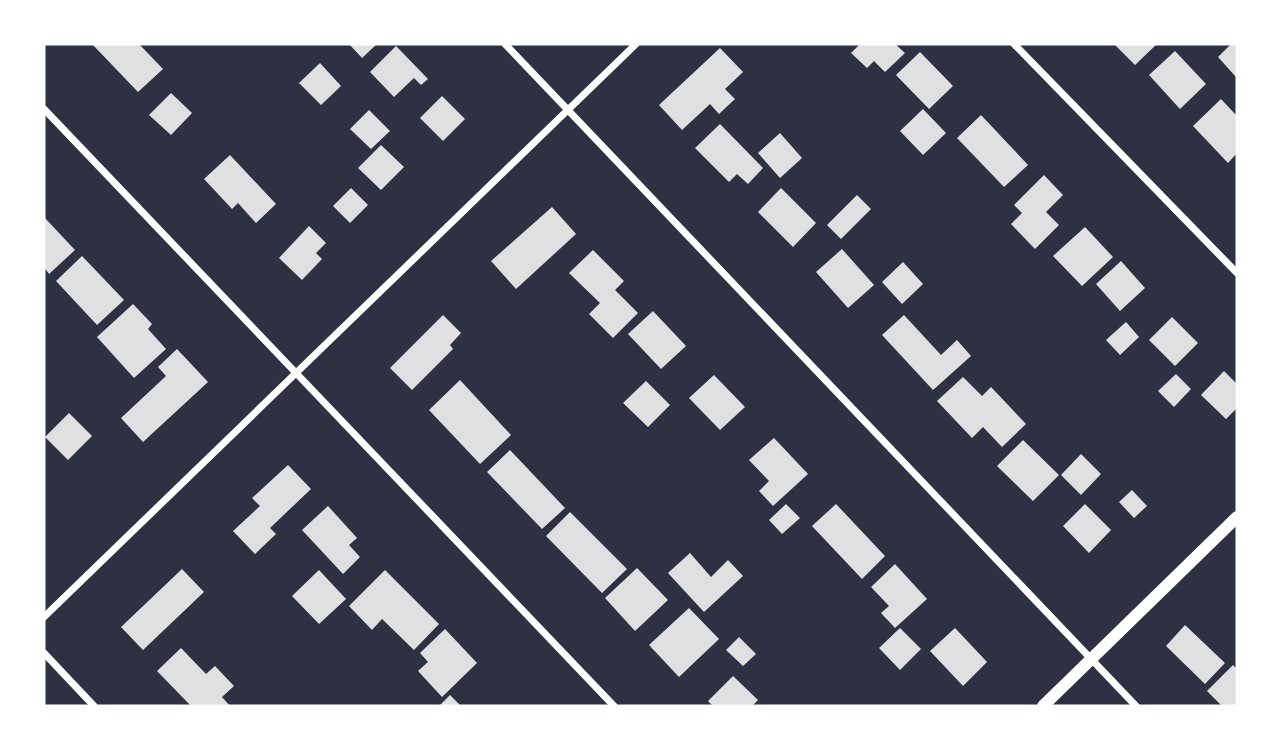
<svg xmlns="http://www.w3.org/2000/svg" width="1281" height="750" font-family="'DM Sans',sans-serif">
<style>
.building{fill:#e0e0e3}
.lines{fill:none;stroke-linecap:round;stroke-linejoin:round}
.minor{stroke:#fff;stroke-width:7}
.tertiary{stroke:#fff;stroke-width:12}
</style>
<rect width="100%" height="100%" fill="#2d3142"/>
<path class="building" d="M 92,44 L 139,44 L 163,69 L 138,92 Z
M 349,44 L 377,44 L 362,58 Z
M 860,44 L 895,44 L 905,53 L 885,72 L 874,61 L 867,68 L 851,53 Z
M 1114,44 L 1157,44 L 1135,65 Z
M 1231,44 L 1237,44 L 1237,75 L 1236,77 L 1218,57 Z
M 396,46 L 428,79 L 421,85 L 414,78 L 394,97 L 370,72 Z
M 720,48 L 743,72 L 725,89 L 735,99 L 719,114 L 710,104 L 682,130 L 659,105 Z
M 1175,51 L 1206,84 L 1180,109 L 1149,75 Z
M 920,52 L 953,86 L 929,109 L 896,75 Z
M 320,63 L 341,86 L 321,105 L 299,83 Z
M 171,93 L 192,113 L 171,135 L 149,115 Z
M 442,96 L 465,119 L 443,141 L 420,118 Z
M 1221,99 L 1237,116 L 1237,153 L 1228,163 L 1193,126 Z
M 923,109 L 946,133 L 923,155 L 900,131 Z
M 369,110 L 390,131 L 371,149 L 350,129 Z
M 981,115 L 1028,165 L 1004,187 L 957,138 Z
M 720,124 L 763,168 L 748,184 L 737,174 L 729,182 L 695,148 Z
M 780,133 L 802,158 L 780,178 L 758,153 Z
M 381,145 L 404,167 L 381,190 L 358,168 Z
M 230,155 L 276,204 L 256,223 L 238,203 L 232,209 L 204,179 Z
M 1044,175 L 1063,195 L 1046,212 L 1059,225 L 1035,249 L 1011,224 L 1022,213 L 1014,205 Z
M 351,188 L 368,205 L 350,223 L 333,206 Z
M 781,188 L 816,223 L 793,247 L 758,212 Z
M 857,195 L 871,209 L 841,239 L 827,225 Z
M 552,207 L 576,234 L 516,289 L 491,261 Z
M 44,217 L 75,250 L 49,274 L 44,267 Z
M 309,226 L 326,243 L 316,253 L 322,259 L 302,280 L 279,258 Z
M 1085,227 L 1113,257 L 1082,286 L 1053,256 Z
M 842,249 L 874,285 L 848,308 L 816,272 Z
M 593,250 L 624,281 L 615,290 L 638,313 L 613,338 L 589,314 L 600,303 L 569,273 Z
M 82,256 L 124,300 L 97,325 L 56,281 Z
M 1121,261 L 1145,288 L 1120,311 L 1096,284 Z
M 903,262 L 923,284 L 902,304 L 882,282 Z
M 133,304 L 152,324 L 148,329 L 166,349 L 134,378 L 97,337 Z
M 653,311 L 686,346 L 661,369 L 628,334 Z
M 443,315 L 461,333 L 450,345 L 453,349 L 412,390 L 390,368 Z
M 904,315 L 941,355 L 957,340 L 971,356 L 933,390 L 882,335 Z
M 1172,317 L 1198,343 L 1175,366 L 1149,340 Z
M 1126,322 L 1139,337 L 1120,355 L 1106,340 Z
M 177,349 L 208,382 L 143,442 L 121,418 L 166,376 L 158,367 Z
M 1224,371 L 1237,384 L 1237,408 L 1226,419 L 1201,395 Z
M 1176,374 L 1191,389 L 1174,407 L 1158,391 Z
M 714,375 L 745,407 L 720,430 L 689,398 Z
M 963,377 L 982,396 L 991,387 L 1026,424 L 1002,447 L 983,427 L 972,438 L 937,401 Z
M 460,380 L 511,435 L 480,464 L 429,410 Z
M 646,381 L 670,405 L 648,427 L 623,403 Z
M 69,413 L 92,436 L 68,460 L 45,437 Z
M 774,438 L 808,474 L 773,506 L 759,491 L 769,481 L 749,460 Z
M 1023,440 L 1059,475 L 1033,501 L 997,466 Z
M 510,450 L 565,508 L 542,529 L 487,472 Z
M 1081,454 L 1101,474 L 1081,495 L 1061,475 Z
M 288,465 L 311,489 L 270,528 L 276,534 L 255,554 L 233,531 L 260,506 L 252,498 Z
M 1132,490 L 1147,506 L 1134,518 L 1119,502 Z
M 786,504 L 800,518 L 782,534 L 769,520 Z
M 836,504 L 885,556 L 862,579 L 812,526 Z
M 1085,504 L 1111,530 L 1089,553 L 1063,526 Z
M 328,506 L 357,538 L 349,545 L 360,557 L 343,574 L 302,530 Z
M 570,512 L 627,569 L 602,593 L 546,536 Z
M 690,553 L 711,577 L 728,560 L 743,576 L 704,612 L 668,573 Z
M 895,564 L 927,599 L 895,628 L 881,613 L 889,606 L 871,587 Z
M 637,568 L 668,600 L 635,631 L 605,598 Z
M 182,569 L 204,592 L 143,650 L 121,627 Z
M 319,570 L 346,599 L 319,624 L 292,596 Z
M 385,570 L 439,624 L 414,650 L 382,619 L 372,630 L 349,606 Z
M 689,608 L 719,639 L 679,677 L 649,645 Z
M 1185,625 L 1225,663 L 1205,684 L 1166,646 Z
M 900,628 L 921,649 L 900,670 L 879,648 Z
M 955,628 L 987,662 L 963,686 L 930,651 Z
M 445,629 L 477,663 L 442,697 L 418,671 L 428,662 L 420,653 Z
M 739,637 L 756,654 L 743,666 L 726,650 Z
M 181,648 L 206,674 L 215,666 L 234,686 L 222,697 L 230,706 L 191,706 L 157,671 Z
M 1233,665 L 1237,669 L 1237,706 L 1222,706 L 1207,691 Z
M 733,676 L 758,700 L 752,706 L 713,706 L 708,701 Z
M 450,695 L 461,706 L 439,706 Z"/>
<g class="lines">
<path class="minor" d="M 505,44 L 1136,706
M 1014,44 L 1237,273
M 44,109 L 614,706
M 44,617 L 636,44
M 44,653 L 94,706"/>
<path class="tertiary" d="M 1043,706 L 1237,517"/>
</g>
<rect width="1281" height="750" fill="none" stroke="#ffffff" stroke-width="91"/>
</svg>
